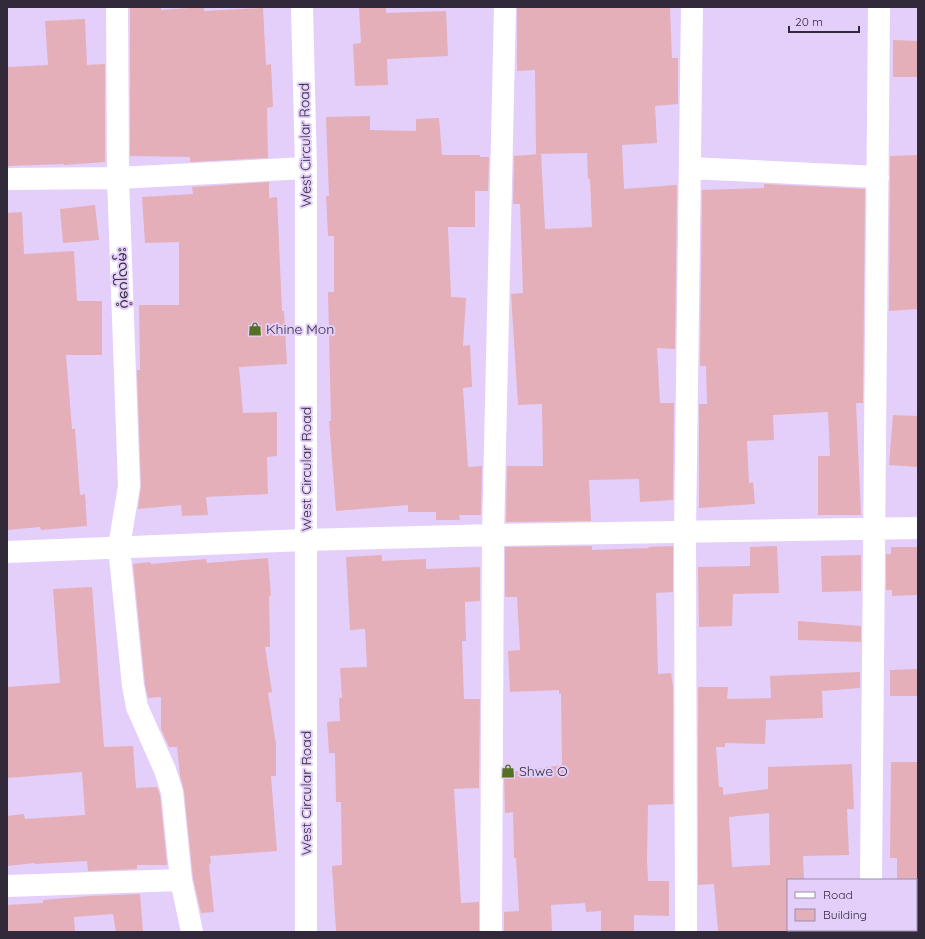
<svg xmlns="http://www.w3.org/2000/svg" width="925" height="939" font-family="Quicksand,'Noto Sans Myanmar',sans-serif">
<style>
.building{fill:#e4afb8;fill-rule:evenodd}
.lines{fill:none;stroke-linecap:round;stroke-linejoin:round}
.street{stroke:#fff;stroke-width:22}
.secondary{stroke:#fff;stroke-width:22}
.labels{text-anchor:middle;stroke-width:4;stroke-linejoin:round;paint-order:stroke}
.street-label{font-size:14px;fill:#322a3b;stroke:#e4cffb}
.poi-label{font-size:14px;fill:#322a3b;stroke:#e4cffb;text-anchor:start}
</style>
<rect width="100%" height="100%" fill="#e4cffb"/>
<path class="building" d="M 130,7 L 161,7 L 161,10 L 204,7 L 204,11 L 263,8 L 266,65 L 271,64 L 273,107 L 267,108 L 268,158 L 190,162 L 190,157 L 130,156 Z
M 359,7 L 386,7 L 386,13 L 446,11 L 448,56 L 387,59 L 388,85 L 355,86 L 353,44 L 361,43 Z
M 517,7 L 670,7 L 672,58 L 678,58 L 678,104 L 655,106 L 657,143 L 622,145 L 624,189 L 677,185 L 675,349 L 657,348 L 660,403 L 674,403 L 673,500 L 640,502 L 639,479 L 589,480 L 591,521 L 506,522 L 507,466 L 543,466 L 542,404 L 518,405 L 511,294 L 523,293 L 520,204 L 513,204 L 514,156 L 541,154 L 545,229 L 592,227 L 590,179 L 588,179 L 587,153 L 536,154 L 535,70 L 517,71 Z
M 85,19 L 87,65 L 105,64 L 105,162 L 64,165 L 64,164 L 7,166 L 7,67 L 48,65 L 45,21 Z
M 893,40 L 918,41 L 918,77 L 893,77 Z
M 370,116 L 370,130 L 416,131 L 416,119 L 439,118 L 442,155 L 480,155 L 480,157 L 489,157 L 488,191 L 475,191 L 475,227 L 448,227 L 451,297 L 466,298 L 463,346 L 470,345 L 472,387 L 463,388 L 468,467 L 482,466 L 481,515 L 459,515 L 460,520 L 436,520 L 436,512 L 408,512 L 408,505 L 336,511 L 329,421 L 331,421 L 328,292 L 334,292 L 334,236 L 328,236 L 326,196 L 329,196 L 326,117 Z
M 918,155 L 918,309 L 889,311 L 890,156 Z
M 269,182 L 269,198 L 277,197 L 282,311 L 284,311 L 287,364 L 239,367 L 243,413 L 277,412 L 277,456 L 267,457 L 268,494 L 206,497 L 208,515 L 182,516 L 181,505 L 138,509 L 141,486 L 137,370 L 140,370 L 139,305 L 179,305 L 179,242 L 145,243 L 142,197 L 193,194 L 192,187 Z
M 764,184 L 865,189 L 863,403 L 856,403 L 861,515 L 818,515 L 818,456 L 830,456 L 828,412 L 773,415 L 774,440 L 747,441 L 749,483 L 753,482 L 755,504 L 699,508 L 699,404 L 707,404 L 706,366 L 700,366 L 702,190 L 764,188 Z
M 95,205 L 99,240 L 63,243 L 60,209 Z
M 22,212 L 24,254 L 74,251 L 77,301 L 102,301 L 102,355 L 66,355 L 72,429 L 75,429 L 80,495 L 85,494 L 87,526 L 41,530 L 40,527 L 7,530 L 7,213 Z
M 893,415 L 918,416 L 918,467 L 889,465 Z
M 592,546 L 592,550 L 649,548 L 648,547 L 673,546 L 673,592 L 656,593 L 658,674 L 671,673 L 673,687 L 673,804 L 648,805 L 647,860 L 648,881 L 669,881 L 669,916 L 634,915 L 634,932 L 601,932 L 601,911 L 586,912 L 585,903 L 551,905 L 552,932 L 504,932 L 504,912 L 519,911 L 516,858 L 514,858 L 513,812 L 505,813 L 504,773 L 562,765 L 561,694 L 559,694 L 559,690 L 510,692 L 508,651 L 520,650 L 517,597 L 505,597 L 505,547 Z
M 777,546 L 779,593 L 733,594 L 732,626 L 699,627 L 698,567 L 750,566 L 750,547 Z
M 891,547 L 918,547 L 918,595 L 892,596 L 892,590 L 886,590 L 886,554 L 891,554 Z
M 382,555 L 382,561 L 426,559 L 426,569 L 480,567 L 480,601 L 465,602 L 466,641 L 462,641 L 464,699 L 480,699 L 479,788 L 454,789 L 461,903 L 479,902 L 479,932 L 336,932 L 332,866 L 342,865 L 341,802 L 336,802 L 335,753 L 329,753 L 327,722 L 340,721 L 339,698 L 342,698 L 340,668 L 367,667 L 365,629 L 350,630 L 346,557 Z
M 861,555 L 861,591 L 822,592 L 821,556 Z
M 268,558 L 271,596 L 269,596 L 270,647 L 265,647 L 272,692 L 268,693 L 276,744 L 276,776 L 271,776 L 277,851 L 210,856 L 211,863 L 209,864 L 214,912 L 201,913 L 193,878 L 184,791 L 180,775 L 177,747 L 169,747 L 161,729 L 161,697 L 148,698 L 145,684 L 133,564 L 150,562 L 151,564 L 206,559 L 207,563 Z
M 92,587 L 104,747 L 133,746 L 136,788 L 157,787 L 160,795 L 167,865 L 137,865 L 137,869 L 88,871 L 87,861 L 35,864 L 35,863 L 7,866 L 7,816 L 24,814 L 25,819 L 85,815 L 82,772 L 7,778 L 7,687 L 60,683 L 53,589 Z
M 798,621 L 861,626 L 861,642 L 798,640 Z
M 918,669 L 918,696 L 890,696 L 890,670 Z
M 860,672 L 860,688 L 822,691 L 823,718 L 766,720 L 765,744 L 725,743 L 725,747 L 716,747 L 719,787 L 723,787 L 723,795 L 768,789 L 768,767 L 852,764 L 854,809 L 847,809 L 849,855 L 803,856 L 804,880 L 788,880 L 788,932 L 718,932 L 714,884 L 698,885 L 698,687 L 728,687 L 727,699 L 771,698 L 770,676 ZM 769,813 L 770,865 L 732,867 L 729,817 Z
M 891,762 L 918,762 L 918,880 L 897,880 L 897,858 L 890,858 Z
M 140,894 L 143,932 L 116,932 L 113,914 L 74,917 L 75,932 L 7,932 L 7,905 L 43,903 L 43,900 L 89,896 Z"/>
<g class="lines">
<path class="street" d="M 117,7 L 118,178 L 129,486 L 119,547 L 133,686 L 137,707 L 165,770 L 172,792 L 181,880 L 192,932
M 690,168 L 878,177
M 7,179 L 118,178 L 306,168
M 7,552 L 306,540 L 493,535 L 918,528
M 871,880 L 879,7
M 7,886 L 181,880
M 491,932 L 493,535 L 505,7
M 686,932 L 685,533 L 692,7
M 870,932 L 870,930"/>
<path class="secondary" d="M 302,7 L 306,168 L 306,932"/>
</g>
<defs>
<g id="shop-bare" transform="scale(1.08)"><path d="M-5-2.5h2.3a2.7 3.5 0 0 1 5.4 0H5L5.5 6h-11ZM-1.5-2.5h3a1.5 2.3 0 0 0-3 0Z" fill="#557024" stroke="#e4cffb" stroke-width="2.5" paint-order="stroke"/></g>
</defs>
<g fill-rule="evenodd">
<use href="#shop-bare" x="255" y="329"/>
<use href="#shop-bare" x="508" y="771"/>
</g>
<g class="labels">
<g class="street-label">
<text transform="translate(305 145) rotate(-91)" y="5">West Circular Road</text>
<text transform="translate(122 278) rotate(-92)" y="5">ဂံ့ဂေါ်လမ်း</text>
<text transform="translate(306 469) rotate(-90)" y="5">West Circular Road</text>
<text transform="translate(306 793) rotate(-90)" y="5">West Circular Road</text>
</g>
<g class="poi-label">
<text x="266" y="334">Khine Mon</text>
<text x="519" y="776">Shwe O</text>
</g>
</g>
<rect width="925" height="939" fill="none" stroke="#322a3b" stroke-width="16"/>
<rect x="787" y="879" width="130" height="52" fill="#e4cffb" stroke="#9d8dae"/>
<rect x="795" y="892" width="20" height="6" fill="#ffffff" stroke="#9d8dae"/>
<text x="823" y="899" font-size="12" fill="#322a3b">Road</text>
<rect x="795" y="909" width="20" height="12" fill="#e4afb8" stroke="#9d8dae"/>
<text x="823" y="919" font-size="12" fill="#322a3b">Building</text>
<path d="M789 26v6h70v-6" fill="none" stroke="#322a3b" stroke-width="2"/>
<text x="795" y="26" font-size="12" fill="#322a3b" stroke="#e4cffb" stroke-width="3" paint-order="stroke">20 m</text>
</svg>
